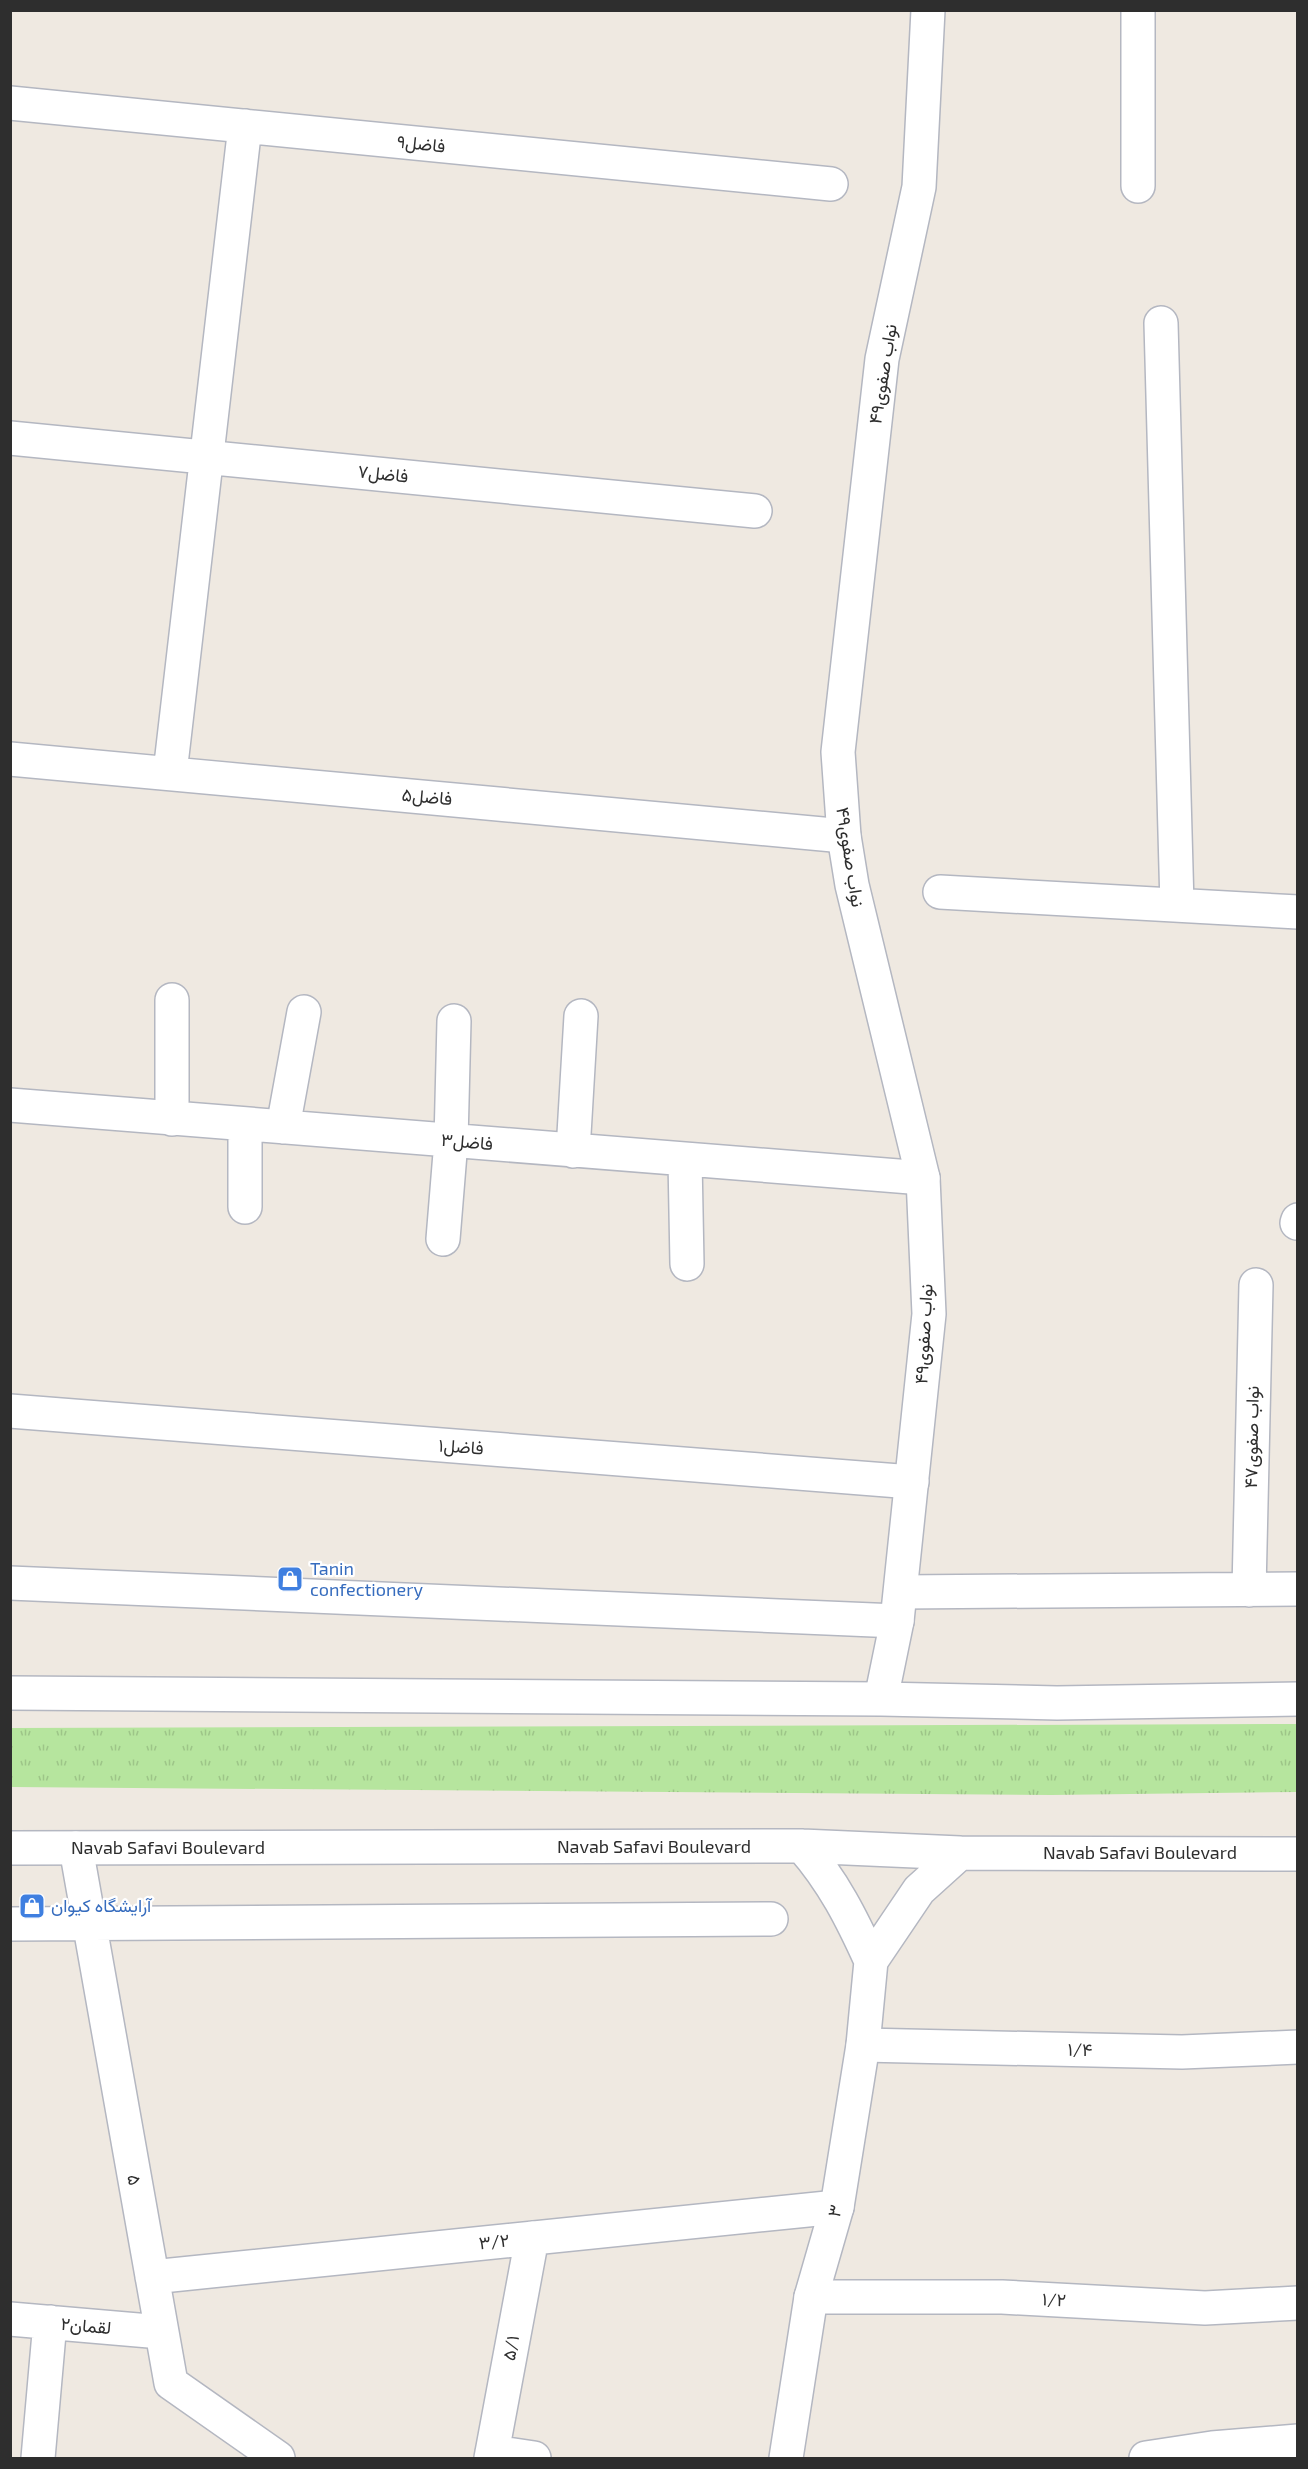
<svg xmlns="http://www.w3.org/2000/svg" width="1308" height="2469" font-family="'Exo 2',Vazirmatn,sans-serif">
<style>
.grass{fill:url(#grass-tufts)}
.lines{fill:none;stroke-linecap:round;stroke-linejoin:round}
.street-casing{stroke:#b4b7c1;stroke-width:36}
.secondary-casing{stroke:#b4b7c1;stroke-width:36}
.street{stroke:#fff;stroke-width:33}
.secondary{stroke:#fff;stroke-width:33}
.labels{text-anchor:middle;stroke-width:4.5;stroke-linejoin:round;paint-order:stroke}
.street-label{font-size:18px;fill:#2e2e2e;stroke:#fff}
.shop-label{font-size:18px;fill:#366cbe;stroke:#fff;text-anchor:start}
</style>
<defs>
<pattern id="grass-tufts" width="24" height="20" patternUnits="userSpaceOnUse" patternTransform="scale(1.5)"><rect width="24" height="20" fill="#b6e59e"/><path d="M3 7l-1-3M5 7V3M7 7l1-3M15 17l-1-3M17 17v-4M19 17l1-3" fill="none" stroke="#9dc588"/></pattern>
</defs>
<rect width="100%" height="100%" fill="#efe9e1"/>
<path class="grass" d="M 1298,1724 L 1297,1792 L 1051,1795 L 11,1787 L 11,1728 Z"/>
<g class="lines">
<g class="street-casing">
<path id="street" d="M 10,103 L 831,184
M 1138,186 L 1138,10
M 1161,323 L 1177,905
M 10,438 L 755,511
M 10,759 L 844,836
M 170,773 L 245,126
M 940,892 L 1298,912
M 172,1000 L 172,1119
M 10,1105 L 923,1178
M 245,1125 L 245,1207
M 283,1127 L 304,1012
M 573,1151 L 581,1016
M 685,1160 L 687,1264
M 1297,1223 L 1298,1220
M 443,1239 L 451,1141 L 454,1021
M 10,1411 L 912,1482
M 10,1583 L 897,1621
M 1249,1590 L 1256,1285
M 901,1592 L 1298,1589
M 76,1848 L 171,2383 L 278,2458
M 10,1924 L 771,1919
M 863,2045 L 1182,2052 L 1298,2047
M 152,2277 L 837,2207
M 811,2297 L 1002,2297 L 1205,2308 L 1298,2303
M 10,2319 L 161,2332
M 492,2452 L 534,2458
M 38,2458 L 50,2322
M 491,2458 L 532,2238
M 1146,2458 L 1212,2448 L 1298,2441"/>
</g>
<g class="secondary-casing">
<path id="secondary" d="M 10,1693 L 881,1699 L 1057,1703 L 1298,1699
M 881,1699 L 897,1621 L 929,1314 L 923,1178 L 852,885 L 844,836 L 838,752 L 882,359 L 919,187 L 928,10
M 802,1846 C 833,1881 852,1919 871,1961
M 10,1848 L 802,1846 L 960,1853 L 1298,1854
M 786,2458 L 811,2297 L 837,2207 L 863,2045 L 871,1961 L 919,1890 L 960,1853"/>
</g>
<use href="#street" class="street"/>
<use href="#secondary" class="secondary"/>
</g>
<defs>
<g id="shop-square" transform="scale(1.35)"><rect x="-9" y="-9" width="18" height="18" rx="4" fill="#3f7fe0" stroke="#fff"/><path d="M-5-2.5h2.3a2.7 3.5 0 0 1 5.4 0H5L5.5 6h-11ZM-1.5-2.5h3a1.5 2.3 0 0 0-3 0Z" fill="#fff"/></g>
</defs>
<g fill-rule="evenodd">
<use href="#shop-square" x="290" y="1579"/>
<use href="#shop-square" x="32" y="1906"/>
</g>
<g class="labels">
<g class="street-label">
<text transform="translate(421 144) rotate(6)" y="6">۹فاضل</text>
<text transform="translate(883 374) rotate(-81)" y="6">۴۹نواب صفوی</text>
<text transform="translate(383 474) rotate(6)" y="6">۷فاضل</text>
<text transform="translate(427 797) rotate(5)" y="6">۵فاضل</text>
<text transform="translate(850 857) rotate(81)" y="6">۴۹نواب صفوی</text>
<text transform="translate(467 1142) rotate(5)" y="6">۳فاضل</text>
<text transform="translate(924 1334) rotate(-87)" y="6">۴۹نواب صفوی</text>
<text transform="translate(1252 1437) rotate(-89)" y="6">۴۷نواب صفوی</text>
<text transform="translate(461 1447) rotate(4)" y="6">۱فاضل</text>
<text x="654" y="1853">Navab Safavi Boulevard</text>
<text x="168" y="1854">Navab Safavi Boulevard</text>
<text x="1140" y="1859">Navab Safavi Boulevard</text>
<text transform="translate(1080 2050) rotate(1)" y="6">۱/۴</text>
<text transform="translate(134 2180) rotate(80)" y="6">۵</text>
<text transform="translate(835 2211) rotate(-76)" y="6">۳</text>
<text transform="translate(494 2242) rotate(-6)" y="6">۳/۲</text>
<text transform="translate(1054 2300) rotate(3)" y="6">۱/۲</text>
<text transform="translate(86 2326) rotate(5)" y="6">۲لقمان</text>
<text transform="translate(511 2348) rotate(-80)" y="6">۵/۱</text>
</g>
<g class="shop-label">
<text x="310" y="1575">Tanin<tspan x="310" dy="21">confectionery</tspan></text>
<text x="51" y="1912">آرایشگاه کیوان</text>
</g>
</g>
<rect width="1308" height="2469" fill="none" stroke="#2e2e2e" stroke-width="24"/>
</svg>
